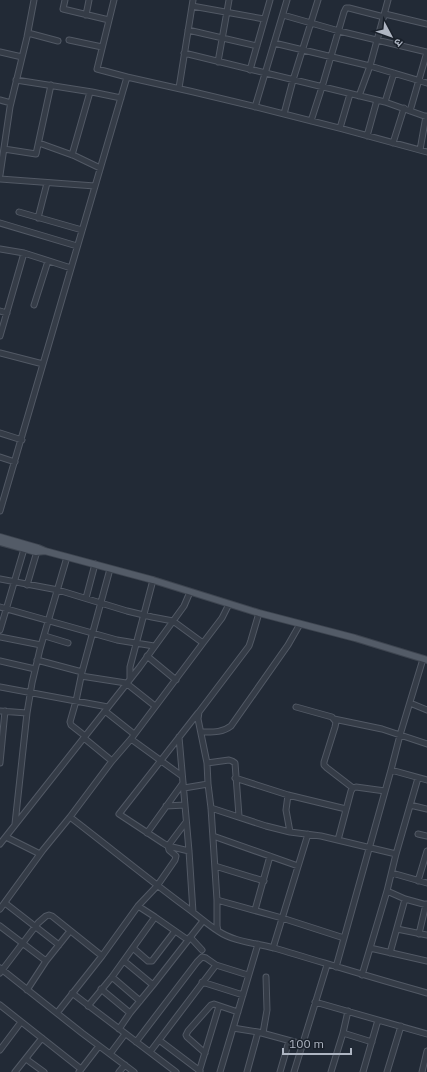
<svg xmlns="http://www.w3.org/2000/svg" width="427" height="1072" font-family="'IBM Plex Sans','Noto Sans Devanagari',sans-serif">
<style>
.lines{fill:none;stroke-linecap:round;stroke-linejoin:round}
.minor-casing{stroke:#525965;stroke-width:7}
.major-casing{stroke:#3e4550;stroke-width:8}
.minor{stroke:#353c47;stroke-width:5}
.major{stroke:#535b67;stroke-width:6}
</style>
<rect width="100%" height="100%" fill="#222a36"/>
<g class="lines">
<g class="minor-casing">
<path id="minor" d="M 65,0 L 63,9 L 109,20
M 114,0 L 97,69 L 127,77
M 192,6 L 264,19
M 385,14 L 427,24
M 86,15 L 89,0
M 283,15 L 339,31 L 427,52
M 188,30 L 257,46
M 28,33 L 58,41
M 69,40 L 102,47
M 274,43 L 370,66 L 427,83
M 0,52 L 22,57
M 184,53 L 385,102 L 427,117
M 218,62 L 229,0
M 250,70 L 270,0
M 16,80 L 92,92 L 121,98
M 179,88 L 193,0
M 359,96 L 370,66 L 388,0
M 0,100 L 11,103
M 385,102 L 394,73
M 255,107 L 287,0
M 410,111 L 427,52
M 284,114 L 293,80 L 318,0
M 311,121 L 322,87 L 344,12 L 346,8 L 349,8 L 384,17
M 340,128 L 350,94
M 367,136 L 377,100
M 39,143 L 75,156 L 100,168
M 393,143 L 404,108
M 4,149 L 36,154 L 51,85
M 420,150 L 426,116
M 72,155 L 90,92
M 0,175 L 10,107 L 27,37 L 34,0
M 0,179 L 95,186
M 19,212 L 82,230
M 38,218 L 47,183
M 0,223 L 77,246
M 0,249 L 24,253 L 71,268
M 34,305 L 48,261
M 0,311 L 7,313
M 0,336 L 24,253
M 0,353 L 43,364
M 0,433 L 22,440
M 0,457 L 15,462
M 0,511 L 127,77 C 228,99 328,124 427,152
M 0,579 L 58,590 L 127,611 L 152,617 L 173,621 L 203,643
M 27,585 L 38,548
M 86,598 L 95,564
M 0,607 L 117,640 L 154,646
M 259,613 L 251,640 L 249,646 L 199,712 L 198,719 L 207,763 L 208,784 L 211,808 L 217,900 L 217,926 L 218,931 C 234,942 256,943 274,948 C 325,963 376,979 427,993
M 0,630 L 24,549
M 45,636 L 68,643
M 0,637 L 41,645
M 147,656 L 176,680
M 37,660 L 82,672
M 0,661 L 35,669
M 81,676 L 126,683 L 155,706
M 130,679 L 130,667 L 153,580
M 0,687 L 108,707
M 410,703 L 427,710
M 296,707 L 332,717 L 336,722 L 335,727 L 324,762 L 324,765 L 327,768 L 353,788
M 0,711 L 27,713
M 105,711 L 134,734
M 334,719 L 382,729 L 427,744
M 201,732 C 212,732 222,733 231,726 L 288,645 L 300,624
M 85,736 L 71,725 L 70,722 L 76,701 L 82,672 L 110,569
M 179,737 L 189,851 L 193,912
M 84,738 L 112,761
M 131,739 L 182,776
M 0,763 L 5,711
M 207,763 L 229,760 L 232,761 L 235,763 L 239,816
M 391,770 L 427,780
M 235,778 L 288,795 L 346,809
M 184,788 L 208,784
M 288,795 L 286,810 L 290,832
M 410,805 L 427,809
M 166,806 L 185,805
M 211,808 L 266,826 L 290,832 L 321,836 L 396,854
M 70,817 C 109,847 147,878 186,907 C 197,915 207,924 218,931
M 15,824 L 27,713 L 32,683 L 40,649 L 67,557
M 147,833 L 183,783
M 418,834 L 427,836
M 213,836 L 298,866
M 6,837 L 40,854
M 338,840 L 351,791 L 353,788 L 356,787 L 385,791
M 0,844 L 139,668 L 184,606 L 190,592
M 189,851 L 168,846 L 163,843 L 119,814 L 198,713
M 215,866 L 264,881
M 392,873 L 427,883
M 418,881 L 427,851
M 387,891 L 405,899 L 427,905
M 217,900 L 282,918 L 344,938
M 5,903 L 59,945
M 138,906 L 155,917 L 188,940
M 0,909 L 43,850 L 70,817 L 112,761 L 131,739 L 203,643 L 222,618 L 229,604
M 255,910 L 270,856
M 0,926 L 46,961
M 397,929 L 427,935
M 419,934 L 426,904
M 190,937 L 202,950
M 133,948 L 148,961 L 152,961 L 175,931
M 273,948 L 308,834
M 370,948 L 427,961
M 390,953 L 405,899
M 124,961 L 153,985
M 336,967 L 391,770 L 400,735 L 423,659
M 0,968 L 82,1033 L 134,1072
M 0,973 L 38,923 L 46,916 L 49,915 L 52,916 L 102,956
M 362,975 L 387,891 L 396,854 L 418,778
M 112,977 L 140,1001
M 202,982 L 243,995
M 101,989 L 130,1013
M 27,990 L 46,961 L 70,931
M 72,993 L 176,1072
M 315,1002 L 427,1034
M 0,1005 L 81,1069
M 88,1006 L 112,977 L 155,917
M 57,1013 L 102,956 L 138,906 L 157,886 L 175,860 L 176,856 L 169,850 L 168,846 L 186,822
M 233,1028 L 258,1032 L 302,1044
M 119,1029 L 130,1013 L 153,985 L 203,921
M 263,1033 L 267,1010 L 266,977
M 343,1033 L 372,1042
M 159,1040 L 200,1071
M 136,1042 L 197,962 L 202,957 L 206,958 L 216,965 L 248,975
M 0,1050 L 21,1022
M 150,1052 L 216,965
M 205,1053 L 187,1037 L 186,1035 L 188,1031 L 211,1005 L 214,1004 L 238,1012
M 110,1054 L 125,1034
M 26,1059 L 44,1072
M 15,1072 L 42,1038
M 79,1072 L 99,1046
M 119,1072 L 125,1065
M 199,1072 L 219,1006
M 220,1072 L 258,944
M 247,1072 L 258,1032
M 280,1072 L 289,1041
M 294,1072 L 327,965
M 331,1072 L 343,1033 L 348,1011
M 363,1072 L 378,1020
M 387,1072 L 401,1026
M 422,1072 L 427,1051"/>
</g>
<g class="major-casing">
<path id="major" d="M 0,537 L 38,548 L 45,551 L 153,580 L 259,613 L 355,638 L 427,660
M 0,542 L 36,552 L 45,551"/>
</g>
<use href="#minor" class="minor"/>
<use href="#major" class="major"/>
</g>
<g transform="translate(391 36) rotate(131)" stroke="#1a212b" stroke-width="3" paint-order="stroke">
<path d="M0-3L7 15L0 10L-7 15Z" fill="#afb6c3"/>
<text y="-6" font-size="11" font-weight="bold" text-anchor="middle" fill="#afb6c3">उ</text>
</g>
<path d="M283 1048v6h68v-6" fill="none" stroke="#afb6c3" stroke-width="2"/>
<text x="289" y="1048" font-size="12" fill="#afb6c3" stroke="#1a212b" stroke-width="3" paint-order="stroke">100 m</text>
</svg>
